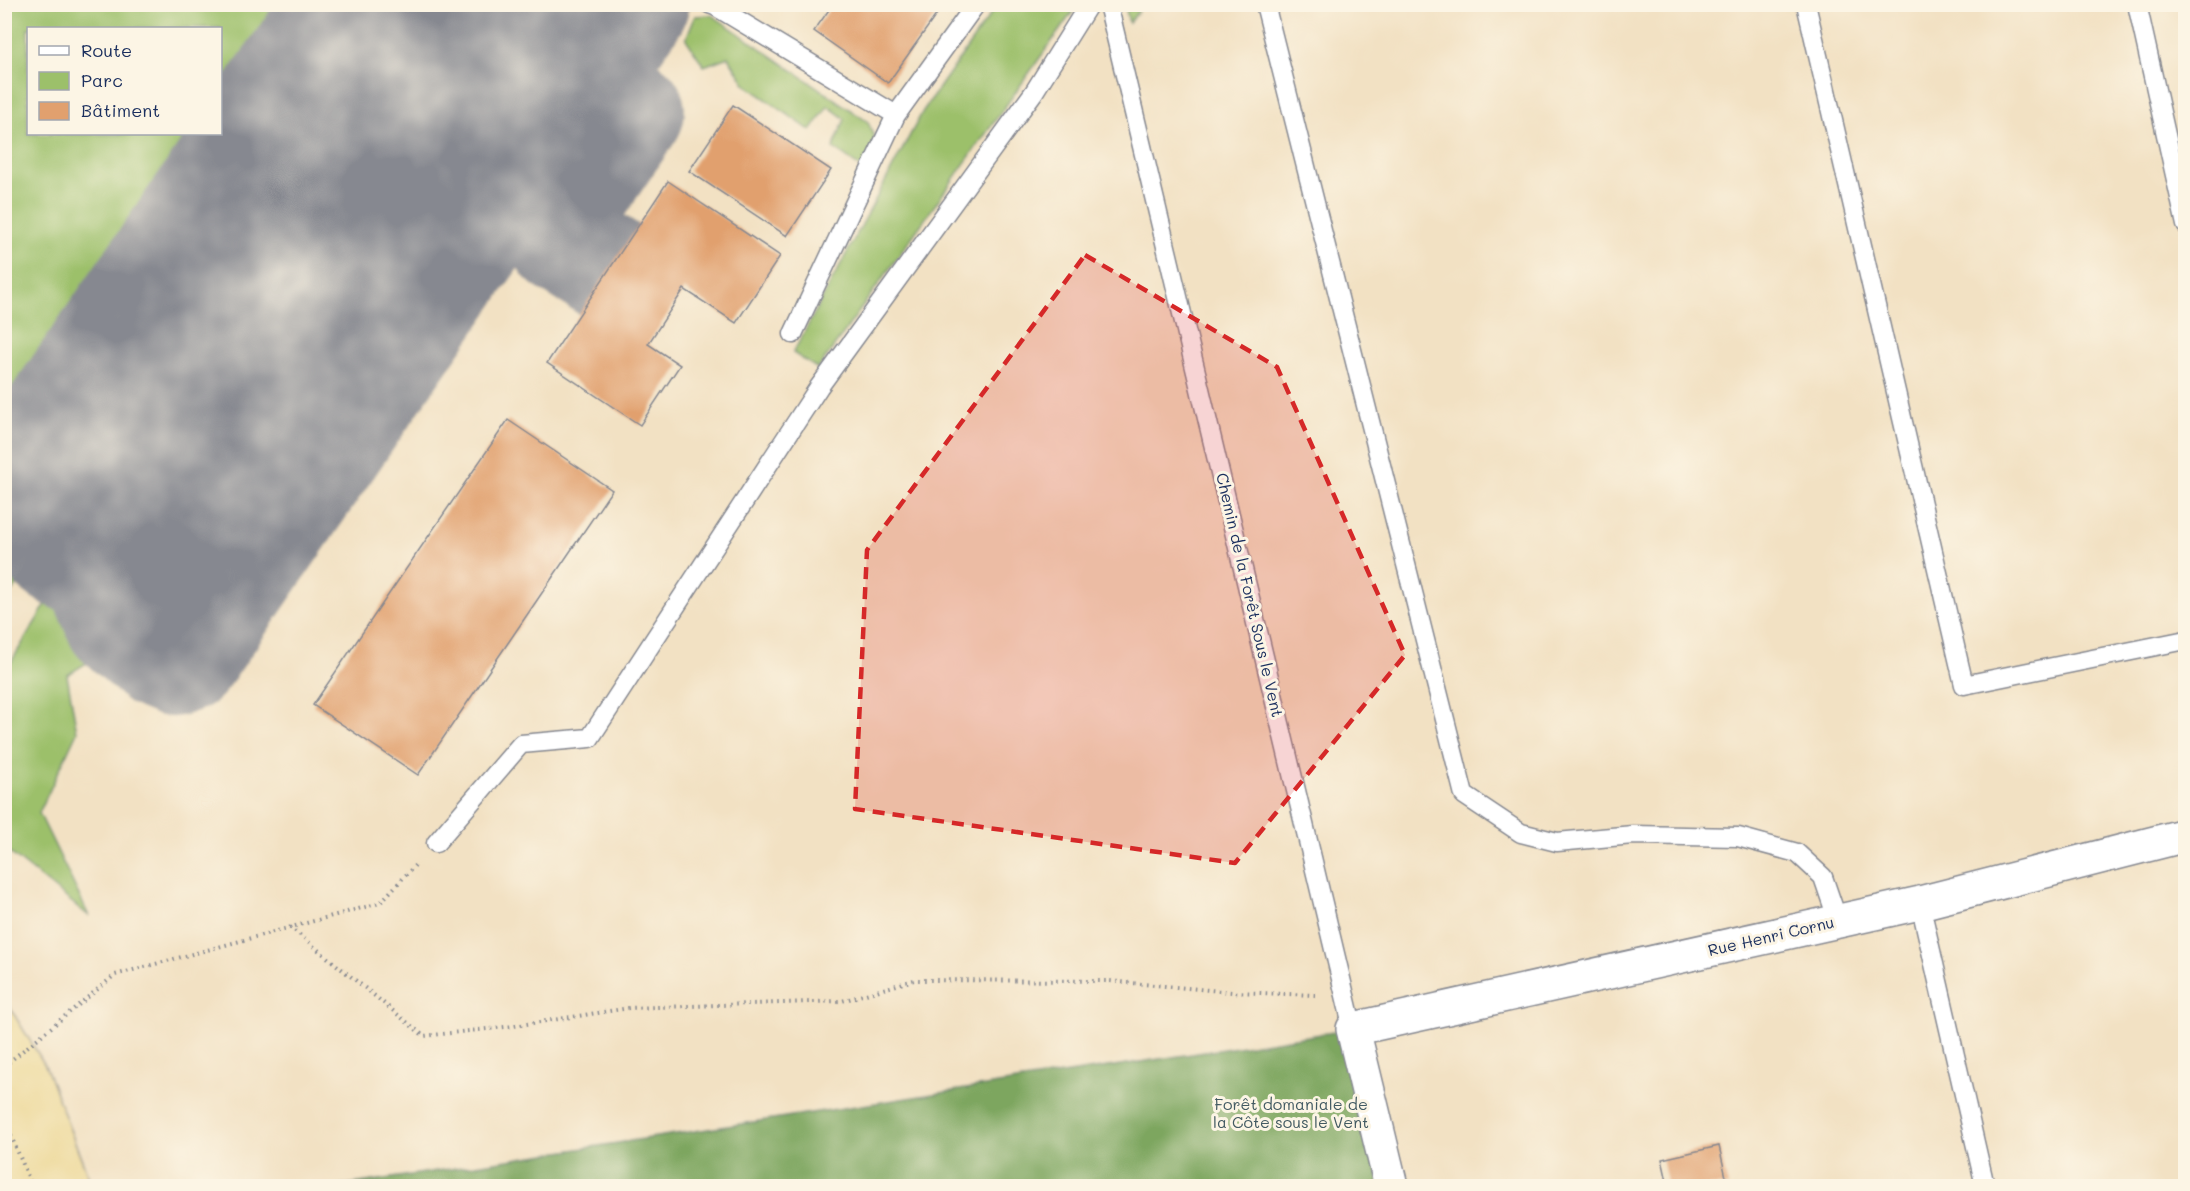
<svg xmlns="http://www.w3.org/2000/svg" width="2190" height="1191" font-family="Mali,sans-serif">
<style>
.green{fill:#9cc06a;stroke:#5c7864;stroke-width:1.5}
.forest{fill:#7da65e;stroke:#4c6a5e;stroke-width:1.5}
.sand{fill:#eeda9e;stroke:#84847e;stroke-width:1.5}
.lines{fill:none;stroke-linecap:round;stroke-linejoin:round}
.taxiway{stroke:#868890;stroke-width:108}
.runway{stroke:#868890;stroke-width:268}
.building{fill:#e1a06e}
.service-casing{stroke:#868890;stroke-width:21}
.minor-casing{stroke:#868890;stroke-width:36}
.path{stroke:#868890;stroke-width:4;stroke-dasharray:1.5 4.5;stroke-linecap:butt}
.service{stroke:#fff;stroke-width:18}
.minor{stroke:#fff;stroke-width:33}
.marked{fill:#d62828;fill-opacity:0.2;stroke:#d62828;stroke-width:4.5;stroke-dasharray:12 8;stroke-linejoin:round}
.labels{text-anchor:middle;stroke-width:6;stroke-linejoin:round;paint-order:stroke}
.street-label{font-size:16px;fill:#1b2f5e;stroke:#fcf5e5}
.park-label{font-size:16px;fill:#425a62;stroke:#fcf5e5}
</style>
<rect width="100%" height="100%" fill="#fcf5e5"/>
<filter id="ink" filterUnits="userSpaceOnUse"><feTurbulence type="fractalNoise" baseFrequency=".0167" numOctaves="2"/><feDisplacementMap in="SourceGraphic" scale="12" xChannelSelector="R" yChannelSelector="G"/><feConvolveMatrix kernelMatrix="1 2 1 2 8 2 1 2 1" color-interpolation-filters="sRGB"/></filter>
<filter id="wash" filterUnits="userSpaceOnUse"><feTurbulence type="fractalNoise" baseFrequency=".008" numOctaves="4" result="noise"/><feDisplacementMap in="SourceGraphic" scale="24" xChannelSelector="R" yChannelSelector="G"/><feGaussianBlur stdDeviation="1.35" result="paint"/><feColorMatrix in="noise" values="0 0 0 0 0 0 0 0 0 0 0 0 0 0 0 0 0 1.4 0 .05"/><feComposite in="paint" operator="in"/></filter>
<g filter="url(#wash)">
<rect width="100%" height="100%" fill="#f2e1c3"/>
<path class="green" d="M 5,4 L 287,5 L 221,99 L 220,28 L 28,28 L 28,134 L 196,134 L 36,359 L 5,413 Z
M 300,5 L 364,5 L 51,461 L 30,516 L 38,559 L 5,600 L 5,434 L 212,134 L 220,134 L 221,120 Z
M 508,5 L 620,5 L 293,470 L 233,522 L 201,570 L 201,618 L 178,648 L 129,614 L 121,588 L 132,544 Z
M 997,5 L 1073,5 L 1074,10 L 818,369 L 793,353 L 923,111 Z
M 1125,5 L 1143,5 L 1129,23 Z
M 712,15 L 868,122 L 877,144 L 863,169 L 833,148 L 845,119 L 828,106 L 811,131 L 746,85 L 728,57 L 704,66 L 686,39 L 695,16 Z
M 66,571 L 119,643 L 67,675 L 77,732 L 39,813 L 89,916 L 5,849 L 5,672 Z"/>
<path class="forest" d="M 1353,1029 L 1380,1186 L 340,1186 Z"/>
<path class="sand" d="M 4,998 L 45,1065 L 92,1186 L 5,1186 Z"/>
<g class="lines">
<path class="taxiway" d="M 607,268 L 565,242 L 562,212 L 631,111
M 106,486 L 98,534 L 103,582 L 119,621 L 160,658 L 172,663 L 183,659 L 635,4"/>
<path class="runway" d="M 106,486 L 437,4"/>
</g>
<g id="blocks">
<path class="building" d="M 833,4 L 944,4 L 888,83 L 814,31 Z
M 733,105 L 831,170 L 787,236 L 689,171 Z
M 668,181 L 780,256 L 736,323 L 684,289 L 648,344 L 680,365 L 640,425 L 547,363 Z
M 508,420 L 612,490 L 418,775 L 313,705 Z
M 1719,1146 L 1728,1186 L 1668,1186 L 1662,1159 Z"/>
</g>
</g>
<g filter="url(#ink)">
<use href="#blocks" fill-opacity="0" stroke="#868890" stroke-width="1.5"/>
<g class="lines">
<g class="service-casing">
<path id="service" d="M 709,4 L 715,6 L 896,115 L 976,4
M 1108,4 L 1353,1029
M 1265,4 L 1464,795 L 1521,833 L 1557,842 L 1633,835 L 1738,837 L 1797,853 L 1823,877 L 1838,921
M 1806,4 L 1964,685 L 2186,640
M 2137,4 L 2186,225
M 793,334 L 896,115
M 436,843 L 521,744 L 590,738 L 819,387 L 1034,92 L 1089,4
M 1920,903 L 1985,1186"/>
</g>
<g class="minor-casing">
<path id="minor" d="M 1391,1186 L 1353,1029 L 1920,903 L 2186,835"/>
</g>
<path class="path" d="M 290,927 L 424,1036 L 514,1026 L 629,1008 L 842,1001 L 914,980 L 1109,981 L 1232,992 L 1315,995
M 4,1066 L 115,975 L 380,903 L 417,863
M 4,1119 L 32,1186"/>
<use href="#service" class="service"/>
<use href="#minor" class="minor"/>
</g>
</g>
<path class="marked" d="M 1085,255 L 1277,367 L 1405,655 L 1235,863 L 855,809 L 867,550 Z"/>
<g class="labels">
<g class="street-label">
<text transform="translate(1250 595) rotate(77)" y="6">Chemin de la Forêt Sous le Vent</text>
<text transform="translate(1771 936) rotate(-13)" y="6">Rue Henri Cornu</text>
</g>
<g class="park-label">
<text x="1291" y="1110">Forêt domaniale de<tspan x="1291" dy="18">la Côte sous le Vent</tspan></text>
</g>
</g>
<rect width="2190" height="1191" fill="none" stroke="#fcf5e5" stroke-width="24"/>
<rect x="27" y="27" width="195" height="108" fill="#fcf5e5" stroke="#a2a6af" stroke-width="1.5"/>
<rect x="39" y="46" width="30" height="9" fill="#ffffff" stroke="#a2a6af" stroke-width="1.5"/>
<text x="81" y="57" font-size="18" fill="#1b2f5e">Route</text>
<rect x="39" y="72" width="30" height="18" fill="#9cc06a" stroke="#a2a6af" stroke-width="1.5"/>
<text x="81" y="87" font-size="18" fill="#1b2f5e">Parc</text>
<rect x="39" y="102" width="30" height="18" fill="#e1a06e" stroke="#a2a6af" stroke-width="1.5"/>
<text x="81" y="117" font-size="18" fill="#1b2f5e">Bâtiment</text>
</svg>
